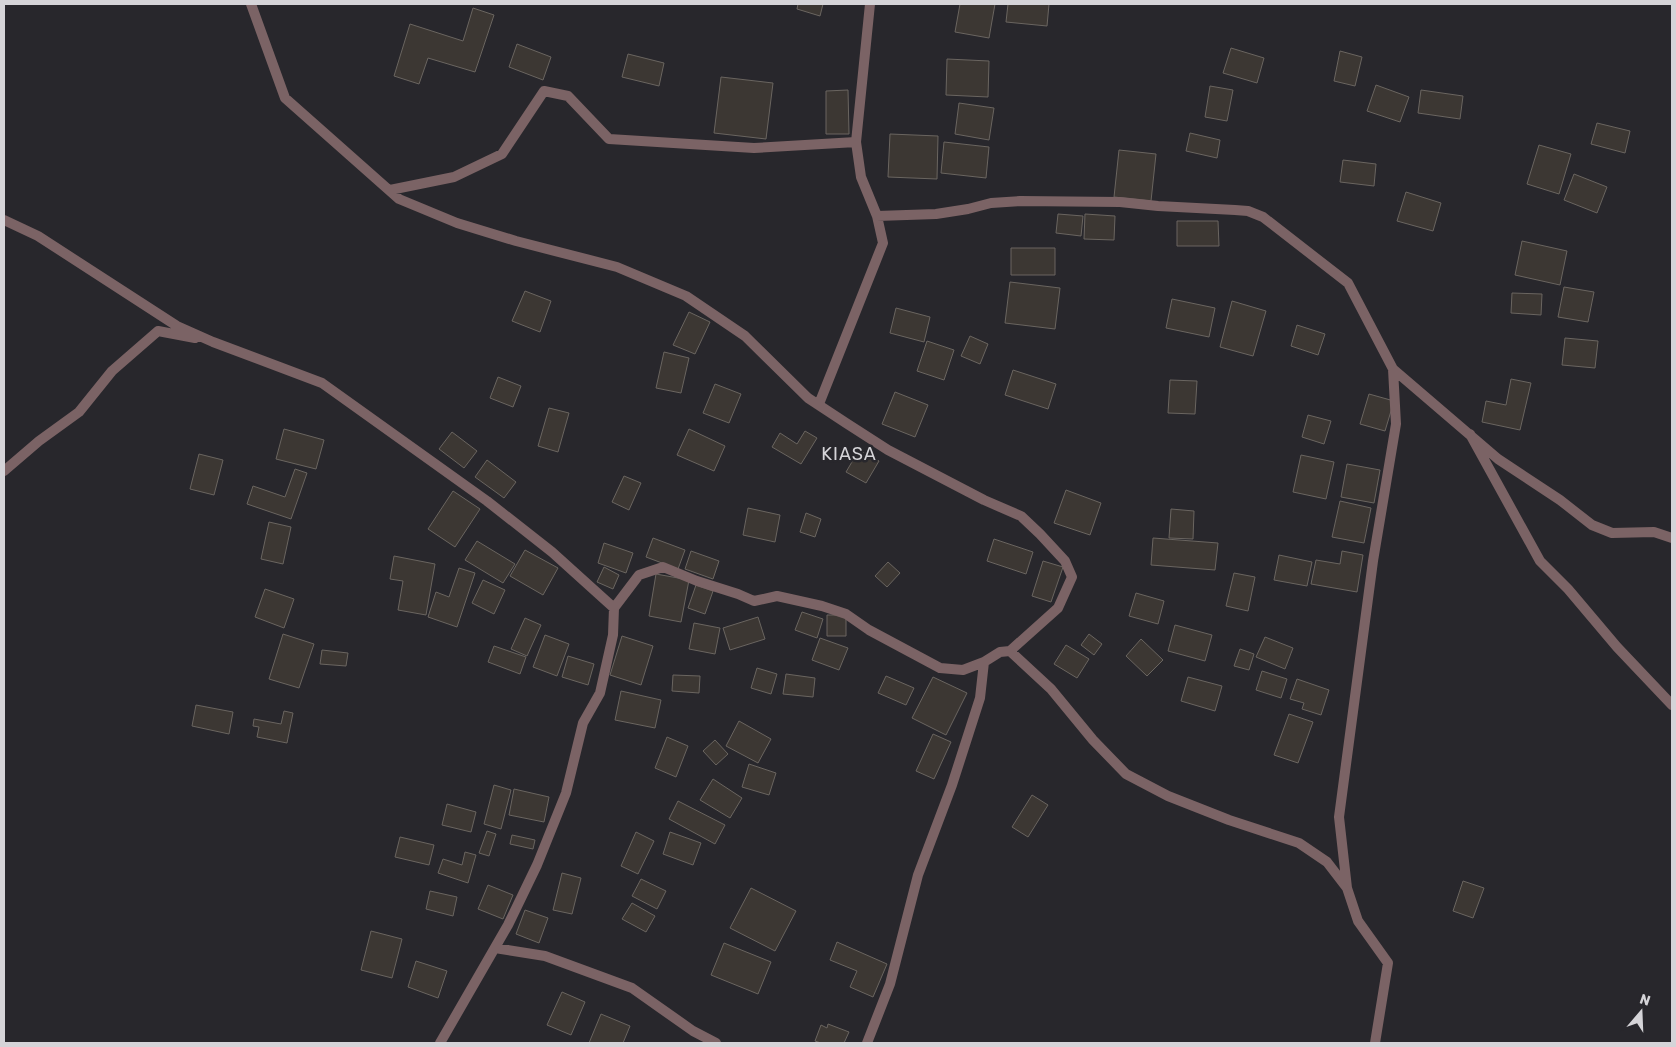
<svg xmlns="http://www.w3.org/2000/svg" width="1676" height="1047" font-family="Rubik,sans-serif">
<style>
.building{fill:#3c3733;stroke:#6a6560}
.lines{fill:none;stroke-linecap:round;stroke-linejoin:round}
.street{stroke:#7b6365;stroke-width:10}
.labels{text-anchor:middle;stroke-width:5;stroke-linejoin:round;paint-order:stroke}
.quarter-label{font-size:18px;letter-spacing:1px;fill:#d5d4d8;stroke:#28272c}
</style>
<rect width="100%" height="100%" fill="#28272c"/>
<path class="building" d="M 798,4 L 823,4 L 820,16 L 797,9 Z
M 960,4 L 995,4 L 989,38 L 955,32 Z
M 1008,4 L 1049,4 L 1047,26 L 1006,22 Z
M 473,8 L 494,15 L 475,72 L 428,58 L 419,84 L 394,76 L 410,24 L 463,41 Z
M 517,44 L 551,57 L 543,80 L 509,67 Z
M 1231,48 L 1264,58 L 1257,83 L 1223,73 Z
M 1340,51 L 1362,57 L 1355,86 L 1334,81 Z
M 628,54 L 664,63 L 659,86 L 622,77 Z
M 947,59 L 989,61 L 988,97 L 946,95 Z
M 721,77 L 773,83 L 766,139 L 714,133 Z
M 1376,85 L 1409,97 L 1400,122 L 1367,111 Z
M 1210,86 L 1233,90 L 1227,121 L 1205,117 Z
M 848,90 L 849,134 L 826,134 L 826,91 Z
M 1421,90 L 1463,96 L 1460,119 L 1418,113 Z
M 959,103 L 994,108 L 989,140 L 955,134 Z
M 1597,123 L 1630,131 L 1625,153 L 1591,144 Z
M 1190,133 L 1220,140 L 1217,158 L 1186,151 Z
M 890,134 L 938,136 L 937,179 L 888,177 Z
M 944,142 L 989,147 L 986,178 L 941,173 Z
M 1539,145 L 1571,154 L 1559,194 L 1527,184 Z
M 1119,150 L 1156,154 L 1151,201 L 1114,197 Z
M 1343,160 L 1376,164 L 1374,186 L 1340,182 Z
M 1574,174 L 1607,187 L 1597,213 L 1564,200 Z
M 1406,192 L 1441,203 L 1433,231 L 1397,221 Z
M 1058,214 L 1083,216 L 1081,236 L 1056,233 Z
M 1085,214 L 1115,216 L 1114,240 L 1084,239 Z
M 1177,221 L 1218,221 L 1219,246 L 1177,246 Z
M 1522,241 L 1567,251 L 1560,285 L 1515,275 Z
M 1011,248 L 1055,248 L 1055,275 L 1011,275 Z
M 1010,282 L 1060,288 L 1055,329 L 1005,323 Z
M 1564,287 L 1594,292 L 1588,322 L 1558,317 Z
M 525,291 L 551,301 L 540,332 L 512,321 Z
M 1512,293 L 1542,294 L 1541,315 L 1511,313 Z
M 1172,299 L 1215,308 L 1209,337 L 1166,328 Z
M 1232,301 L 1266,311 L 1253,356 L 1220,347 Z
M 896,308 L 930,317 L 924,342 L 890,333 Z
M 689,312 L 710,322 L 695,354 L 673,345 Z
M 1297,325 L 1325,334 L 1318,355 L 1291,346 Z
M 970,336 L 988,344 L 980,364 L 961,356 Z
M 1565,338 L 1598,341 L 1595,368 L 1562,365 Z
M 927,341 L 954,350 L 944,380 L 917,371 Z
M 664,352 L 689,358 L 681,393 L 656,388 Z
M 1013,370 L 1056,384 L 1048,409 L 1005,395 Z
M 498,377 L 521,386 L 513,407 L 490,398 Z
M 1511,379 L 1531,383 L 1520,430 L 1482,422 L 1486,401 L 1506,405 Z
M 1170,380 L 1197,381 L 1195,414 L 1168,413 Z
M 715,384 L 741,394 L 729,423 L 703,413 Z
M 895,392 L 928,405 L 915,437 L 882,424 Z
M 1369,394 L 1394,401 L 1385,431 L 1360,424 Z
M 549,408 L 569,413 L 558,452 L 538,446 Z
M 1308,415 L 1331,421 L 1324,444 L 1302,437 Z
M 284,429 L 324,440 L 316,469 L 276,459 Z
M 689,429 L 725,446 L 714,471 L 677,455 Z
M 805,431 L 817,438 L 801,464 L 772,447 L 780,433 L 797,444 Z
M 452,432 L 477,451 L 464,468 L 439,449 Z
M 859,450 L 879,461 L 866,483 L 846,472 Z
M 199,454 L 223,460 L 214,495 L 190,489 Z
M 1301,455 L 1334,462 L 1326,499 L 1293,492 Z
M 487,460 L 516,482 L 504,498 L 475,477 Z
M 1347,464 L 1380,470 L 1374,503 L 1341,497 Z
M 295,469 L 307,473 L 291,519 L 247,504 L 253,486 L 285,497 Z
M 624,476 L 641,483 L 629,510 L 612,502 Z
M 1066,490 L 1101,503 L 1090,535 L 1054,523 Z
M 453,491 L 480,509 L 455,547 L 428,529 Z
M 1340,501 L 1371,508 L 1364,543 L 1332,537 Z
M 748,508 L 780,515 L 775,542 L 743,535 Z
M 1171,509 L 1194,511 L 1193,539 L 1169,538 Z
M 806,513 L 821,519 L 815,537 L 800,532 Z
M 269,522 L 291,527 L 283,564 L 261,559 Z
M 653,538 L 685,550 L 678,569 L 646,557 Z
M 1153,538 L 1218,543 L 1215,570 L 1151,565 Z
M 994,539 L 1033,552 L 1026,574 L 987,561 Z
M 477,541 L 515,564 L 503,583 L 465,560 Z
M 604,543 L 633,553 L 626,573 L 598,563 Z
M 525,550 L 558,568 L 543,595 L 510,576 Z
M 691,551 L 719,561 L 713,579 L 685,569 Z
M 1342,551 L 1363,555 L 1357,592 L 1311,584 L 1316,560 L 1340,564 Z
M 1279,555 L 1312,562 L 1307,586 L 1274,580 Z
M 394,556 L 435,564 L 426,615 L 398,610 L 403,581 L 390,579 Z
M 1043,561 L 1063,567 L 1051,602 L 1032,596 Z
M 888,562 L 900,573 L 887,587 L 875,576 Z
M 604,567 L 619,575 L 613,589 L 597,582 Z
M 459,568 L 475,573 L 457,627 L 428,617 L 436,592 L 449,597 Z
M 1234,573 L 1255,577 L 1248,611 L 1226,606 Z
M 656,574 L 689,580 L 681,622 L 649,616 Z
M 483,580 L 505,590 L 494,614 L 472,603 Z
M 696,585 L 713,591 L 705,614 L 688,608 Z
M 265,589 L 294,599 L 284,628 L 255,617 Z
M 1136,593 L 1164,601 L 1158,624 L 1129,616 Z
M 802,612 L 823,619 L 817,638 L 795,630 Z
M 827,615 L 846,615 L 846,636 L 827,636 Z
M 758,617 L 765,639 L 730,650 L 723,628 Z
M 525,618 L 541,625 L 527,656 L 511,649 Z
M 694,623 L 720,628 L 715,654 L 689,649 Z
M 1175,625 L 1212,635 L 1205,661 L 1168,651 Z
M 283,634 L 314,644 L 299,688 L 269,679 Z
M 1089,634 L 1102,644 L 1094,655 L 1081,645 Z
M 545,635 L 569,644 L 557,676 L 533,667 Z
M 622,636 L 653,646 L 641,685 L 610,675 Z
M 1265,637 L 1293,648 L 1285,669 L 1256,657 Z
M 820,638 L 848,648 L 839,670 L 812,660 Z
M 1141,639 L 1163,660 L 1147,676 L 1126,656 Z
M 1066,645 L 1089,659 L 1077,678 L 1054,664 Z
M 494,646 L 526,657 L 520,674 L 488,662 Z
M 1240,649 L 1254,654 L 1249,670 L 1234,666 Z
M 322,650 L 348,653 L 346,666 L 320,664 Z
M 568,656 L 594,664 L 588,685 L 562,677 Z
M 757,668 L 777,674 L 771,694 L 751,688 Z
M 1262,671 L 1287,679 L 1281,698 L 1256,690 Z
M 786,674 L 815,678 L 813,697 L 783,694 Z
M 673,675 L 700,676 L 699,693 L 672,691 Z
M 886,676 L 914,688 L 906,705 L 878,693 Z
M 933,677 L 967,693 L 946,735 L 912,718 Z
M 1188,677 L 1222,686 L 1215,711 L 1181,701 Z
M 1297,679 L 1329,690 L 1321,715 L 1302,709 L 1304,703 L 1290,699 Z
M 621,691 L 661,700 L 655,728 L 615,720 Z
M 196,705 L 233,712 L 229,734 L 192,726 Z
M 284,711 L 293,713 L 287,743 L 257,737 L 259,727 L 253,726 L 254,719 L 281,724 Z
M 1289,714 L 1313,722 L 1298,763 L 1274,755 Z
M 739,721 L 771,739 L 758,763 L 726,746 Z
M 933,734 L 951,742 L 934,779 L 916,771 Z
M 667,737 L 688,746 L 676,777 L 655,768 Z
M 715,740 L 728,754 L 716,765 L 703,751 Z
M 749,764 L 776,773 L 769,795 L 742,787 Z
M 713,779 L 742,798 L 730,818 L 700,800 Z
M 494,785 L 511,790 L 501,829 L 484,824 Z
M 514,789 L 549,797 L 544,822 L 509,815 Z
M 1032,795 L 1048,805 L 1028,837 L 1012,827 Z
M 678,801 L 725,825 L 715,844 L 669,819 Z
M 447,804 L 476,812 L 471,832 L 442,825 Z
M 487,831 L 496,834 L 489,856 L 479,853 Z
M 636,832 L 654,841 L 638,874 L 621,866 Z
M 670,832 L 701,843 L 693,865 L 663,854 Z
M 512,835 L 535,840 L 533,849 L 510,844 Z
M 400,837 L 434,845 L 429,865 L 395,857 Z
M 465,852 L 476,855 L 468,883 L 438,873 L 443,859 L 462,865 Z
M 562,873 L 581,878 L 572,914 L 553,910 Z
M 641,879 L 666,891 L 657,909 L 632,896 Z
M 1463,881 L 1484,888 L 1473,918 L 1453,911 Z
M 488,885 L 513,895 L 503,919 L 478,909 Z
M 751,888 L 796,911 L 775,951 L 730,928 Z
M 430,891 L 457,897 L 453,916 L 426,909 Z
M 632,903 L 655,916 L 646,932 L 622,919 Z
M 525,910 L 548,918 L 539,943 L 516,934 Z
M 371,931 L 402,939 L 392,978 L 361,970 Z
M 837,942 L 887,964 L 873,997 L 850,987 L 857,971 L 830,960 Z
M 724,943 L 771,962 L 758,994 L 711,975 Z
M 416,961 L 447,971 L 438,998 L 408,987 Z
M 562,992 L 585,1002 L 571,1035 L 547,1025 Z
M 601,1014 L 630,1026 L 623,1043 L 589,1043 Z
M 828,1024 L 849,1032 L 844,1043 L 821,1043 L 815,1041 L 821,1025 L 827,1028 Z"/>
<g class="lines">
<path class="street" d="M 251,4 L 285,98 L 399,199 L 457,223 L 516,241 L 617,267 L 686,296 L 745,336 L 808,398 L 846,423 L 888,450 L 984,500 L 1021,516 L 1040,534 L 1065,561 L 1072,577 L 1058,608 L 1010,651 L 1000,652 L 984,662 L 963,670 L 940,668 L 869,630 L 846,614 L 822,606 L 777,596 L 754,601 L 738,594 L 697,581 L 663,567 L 639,575 L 614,608 L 613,635 L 600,693 L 583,723 L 566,793 L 537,865 L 508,925 L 440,1043
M 390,190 L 454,177 L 502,154 L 544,91 L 568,96 L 609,139 L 754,148 L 856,142
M 877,216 L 936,214 L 968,209 L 991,203 L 1020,201 L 1120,202 L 1158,206 L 1235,210 L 1248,211 L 1263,217 L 1348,283 L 1393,369 L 1396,424 L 1373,561 L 1339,817 L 1347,888
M 4,220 L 38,236 L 177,326 L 213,342 L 322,383 L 487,501 L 552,552 L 614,608
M 1393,369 L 1498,459 L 1560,500 L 1592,525 L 1612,533 L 1654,532 L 1672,538
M 819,404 L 883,243 L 877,216 L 861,177 L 856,142 L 870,4
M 1470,434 L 1540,561 L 1568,589 L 1617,647 L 1672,705
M 4,471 L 39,441 L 79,412 L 112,371 L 158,331 L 195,338
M 1010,651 L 1051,689 L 1093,740 L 1126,774 L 1168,796 L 1229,820 L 1299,843 L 1327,862 L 1347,888 L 1358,921 L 1388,963 L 1375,1043
M 495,948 L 545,956 L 632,988 L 693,1031 L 716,1043
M 867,1043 L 890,984 L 918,875 L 952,785 L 980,698 L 984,662"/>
</g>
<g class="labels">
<g class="quarter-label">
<text x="849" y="460">KIASA</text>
</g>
</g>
<rect width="1676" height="1047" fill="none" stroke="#d5d4d8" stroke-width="10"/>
<g transform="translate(1641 1012) rotate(19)" stroke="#28272c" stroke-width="4" paint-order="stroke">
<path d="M0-4L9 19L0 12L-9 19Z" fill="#d5d4d8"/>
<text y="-8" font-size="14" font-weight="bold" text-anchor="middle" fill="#d5d4d8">N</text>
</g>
</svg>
